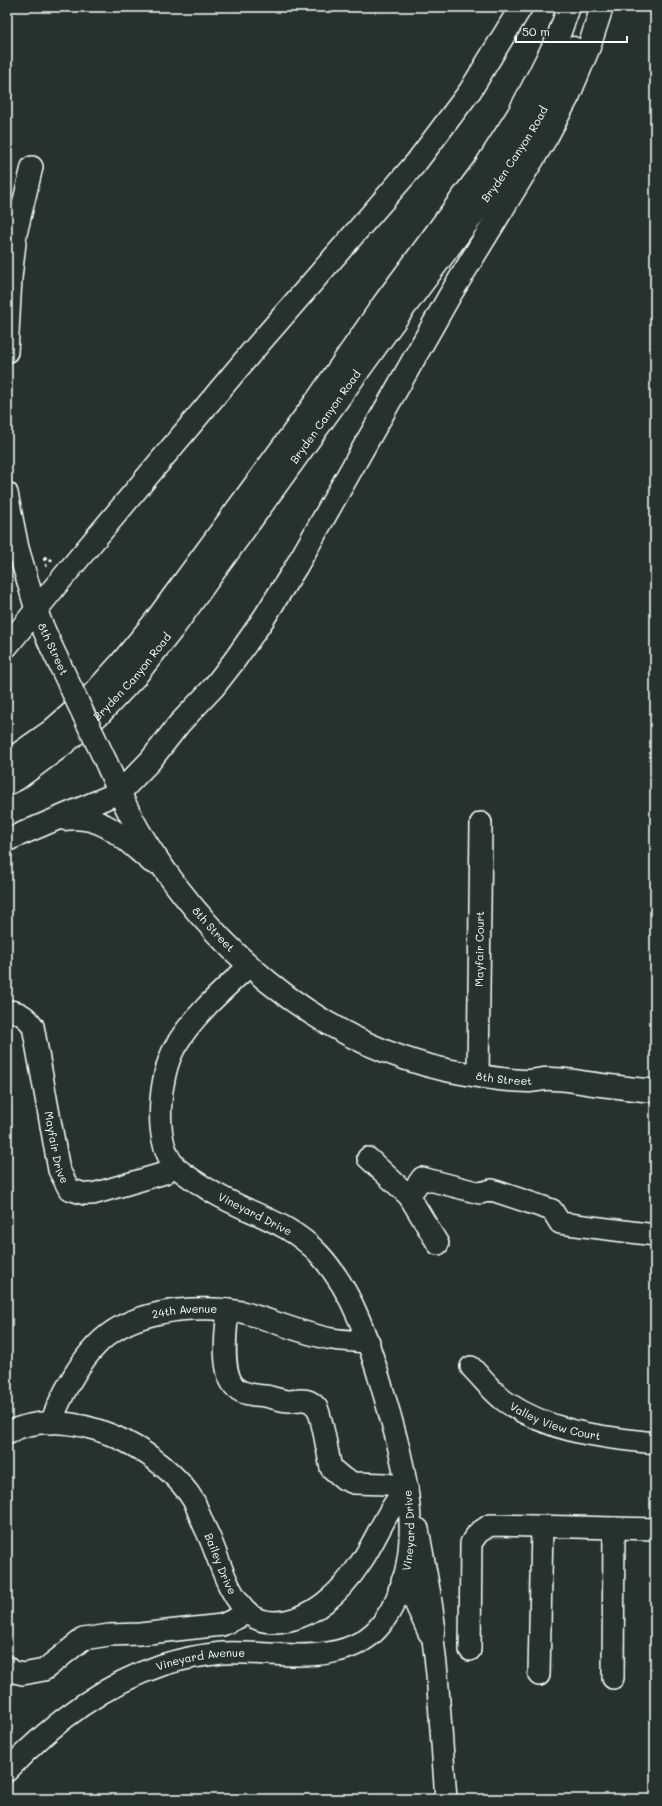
<svg xmlns="http://www.w3.org/2000/svg" width="662" height="1806" font-family="Mali,sans-serif">
<style>
.lines{fill:none;stroke-linecap:round;stroke-linejoin:round}
.minor-casing{stroke:#fff;stroke-width:24}
.major-casing{stroke:#fff;stroke-width:25}
.path{stroke:#fff;stroke-width:2.5;stroke-dasharray:3 3;stroke-linecap:butt}
.minor{stroke:#26332d;stroke-width:21}
.major{stroke:#26332d;stroke-width:22}
.major-bridge-casing{stroke:#fff;stroke-width:25;stroke-linecap:butt}
.major-bridge{stroke:#26332d;stroke-width:22}
.labels{text-anchor:middle;stroke-width:3;stroke-linejoin:round;paint-order:stroke}
.street-label{font-size:11px;fill:#fff;stroke:#26332d}
</style>
<rect width="100%" height="100%" fill="#26332d"/>
<filter id="ink" filterUnits="userSpaceOnUse"><feTurbulence type="fractalNoise" baseFrequency=".025" numOctaves="2"/><feDisplacementMap in="SourceGraphic" scale="8" xChannelSelector="R" yChannelSelector="G"/><feConvolveMatrix kernelMatrix="1 2 1 2 8 2 1 2 1" color-interpolation-filters="sRGB"/></filter>
<g filter="url(#ink)">
<g class="lines">
<g class="minor-casing">
<g id="minor">
<path d="M 7,352 L 11,278 L 16,234 L 32,167"/>
<path d="M 7,493 L 18,548 L 36,610"/>
<path id="s1" d="M 7,1011 C 18,1011 27,1017 33,1026 L 59,1170 L 69,1189 L 85,1194 L 93,1194 L 165,1173 L 174,1165"/>
<path id="s2" d="M 478,1076 L 481,823"/>
<path d="M 368,1158 L 409,1196 L 438,1244"/>
<path d="M 409,1196 L 422,1178 L 480,1193 L 492,1190 L 552,1210 L 560,1223 L 655,1235"/>
<path d="M 228,1310 C 226,1330 220,1373 236,1388 C 244,1395 255,1395 265,1396 C 272,1397 281,1401 289,1401 C 299,1400 309,1397 317,1408 C 322,1416 328,1456 331,1468 L 344,1479 L 354,1483 L 387,1484 L 407,1488"/>
<path id="s3" d="M 471,1367 C 482,1378 493,1393 506,1402 C 552,1433 601,1437 655,1443"/>
<path id="s4" d="M 51,1423 C 57,1406 62,1396 70,1382 C 97,1334 124,1317 178,1310 C 199,1308 221,1308 242,1312 C 272,1320 302,1334 332,1339 C 344,1341 357,1341 369,1342"/>
<path id="s5" d="M 7,1433 C 69,1401 163,1448 195,1503 C 199,1514 203,1524 208,1534 C 220,1560 227,1595 250,1614 C 256,1620 267,1622 275,1622 C 312,1621 342,1591 361,1562 C 378,1537 386,1510 407,1488"/>
<path d="M 418,1529 L 430,1595"/>
<path d="M 402,1580 L 424,1583 L 430,1595 L 434,1623 L 433,1639 L 437,1674 L 446,1799"/>
<path d="M 399,1590 L 412,1596 L 429,1633"/>
<path d="M 470,1650 L 471,1543 L 478,1533 L 490,1525 L 655,1529"/>
<path d="M 7,1667 L 10,1671 L 23,1674 L 44,1670 L 83,1639 L 109,1635 L 140,1634 L 222,1625 L 248,1613"/>
<path d="M 539,1675 L 542,1527"/>
<path d="M 613,1678 L 614,1528"/>
<path id="s6" d="M 7,1771 C 50,1725 102,1685 162,1665 C 181,1659 202,1655 222,1653 C 273,1650 348,1671 383,1622 C 432,1554 404,1463 383,1391 C 369,1343 354,1292 319,1254 C 286,1219 247,1214 209,1190 C 201,1185 180,1172 174,1165 C 153,1139 159,1075 175,1047 C 192,1017 223,990 249,966"/>
</g>
</g>
<g class="major-casing">
<g id="major">
<path d="M 36,610 L 40,621 L 51,646"/>
<path d="M 7,646 L 54,588 L 250,354 L 415,164 L 470,91 L 521,7"/>
<path d="M 7,762 L 51,731 L 92,695 L 121,663 L 156,620 L 317,400 L 384,303 L 485,167 L 518,115 L 537,79 L 558,37 L 569,7"/>
<path id="s7" d="M 106,762 C 116,785 126,809 139,831 C 209,945 312,1040 446,1070 C 472,1075 502,1081 528,1081 C 536,1081 544,1078 552,1079 C 564,1079 575,1081 587,1083 C 609,1086 632,1089 655,1091"/>
<path id="s8" d="M 7,784 L 17,779 L 60,747 L 101,713 L 135,677 L 172,630 L 398,316 L 500,179 L 534,127 L 555,87 L 573,48"/>
<path d="M 65,819 C 103,813 125,840 152,862"/>
<path d="M 7,840 L 120,792 L 150,761 L 179,724 L 213,688 L 234,661 L 262,621 L 296,567 L 450,295 L 546,138 L 569,95 L 589,47 L 602,7"/>
</g>
</g>
<path class="path" d="M 44,557 L 54,561
M 44,558 L 47,568"/>
<use href="#minor" class="minor"/>
<use href="#major" class="major"/>
<g class="major-bridge-casing">
<path id="major-bridge" d="M 51,646 L 106,762"/>
</g>
<use href="#major-bridge" class="major-bridge"/>
</g>
</g>
<g class="labels">
<g class="street-label">
<text dy="4" stroke="none"><textPath href="#s8" startOffset="814">Bryden Canyon Road</textPath></text>
<text dy="4" stroke="none"><textPath href="#s8" startOffset="490">Bryden Canyon Road</textPath></text>
<text transform="translate(53 649) rotate(65)" y="4">8th Street</text>
<text dy="4" stroke="none"><textPath href="#s8" startOffset="166">Bryden Canyon Road</textPath></text>
<text dy="4" stroke="none"><textPath href="#s7" startOffset="200">8th Street</textPath></text>
<text dy="4" stroke="none"><textPath href="#s2" startOffset="127">Mayfair Court</textPath></text>
<text dy="4" stroke="none"><textPath href="#s7" startOffset="535">8th Street</textPath></text>
<text dy="4" stroke="none"><textPath href="#s1" startOffset="155">Mayfair Drive</textPath></text>
<text transform="translate(255 1214) rotate(27)" y="4">Vineyard Drive</text>
<text dy="4" stroke="none"><textPath href="#s4" startOffset="188">24th Avenue</textPath></text>
<text dy="4" stroke="none"><textPath href="#s3" startOffset="103">Valley View Court</textPath></text>
<text dy="4" stroke="none"><textPath href="#s6" startOffset="519">Vineyard Drive</textPath></text>
<text dy="4" stroke="none"><textPath href="#s5" startOffset="283">Bailey Drive</textPath></text>
<text dy="4" stroke="none"><textPath href="#s6" startOffset="229">Vineyard Avenue</textPath></text>
</g>
</g>
<rect width="662" height="1806" fill="none" stroke="#26332d" stroke-width="24"/>
<rect x="12" y="12" width="638" height="1782" fill="none" stroke="#fff" stroke-width="1.5" filter="url(#ink)"/>
<path d="M516 36v6h111v-6" fill="none" stroke="#ffffff" stroke-width="2"/>
<text x="522" y="36" font-size="12" fill="#ffffff" stroke="#26332d" stroke-width="3" paint-order="stroke">50 m</text>
</svg>
